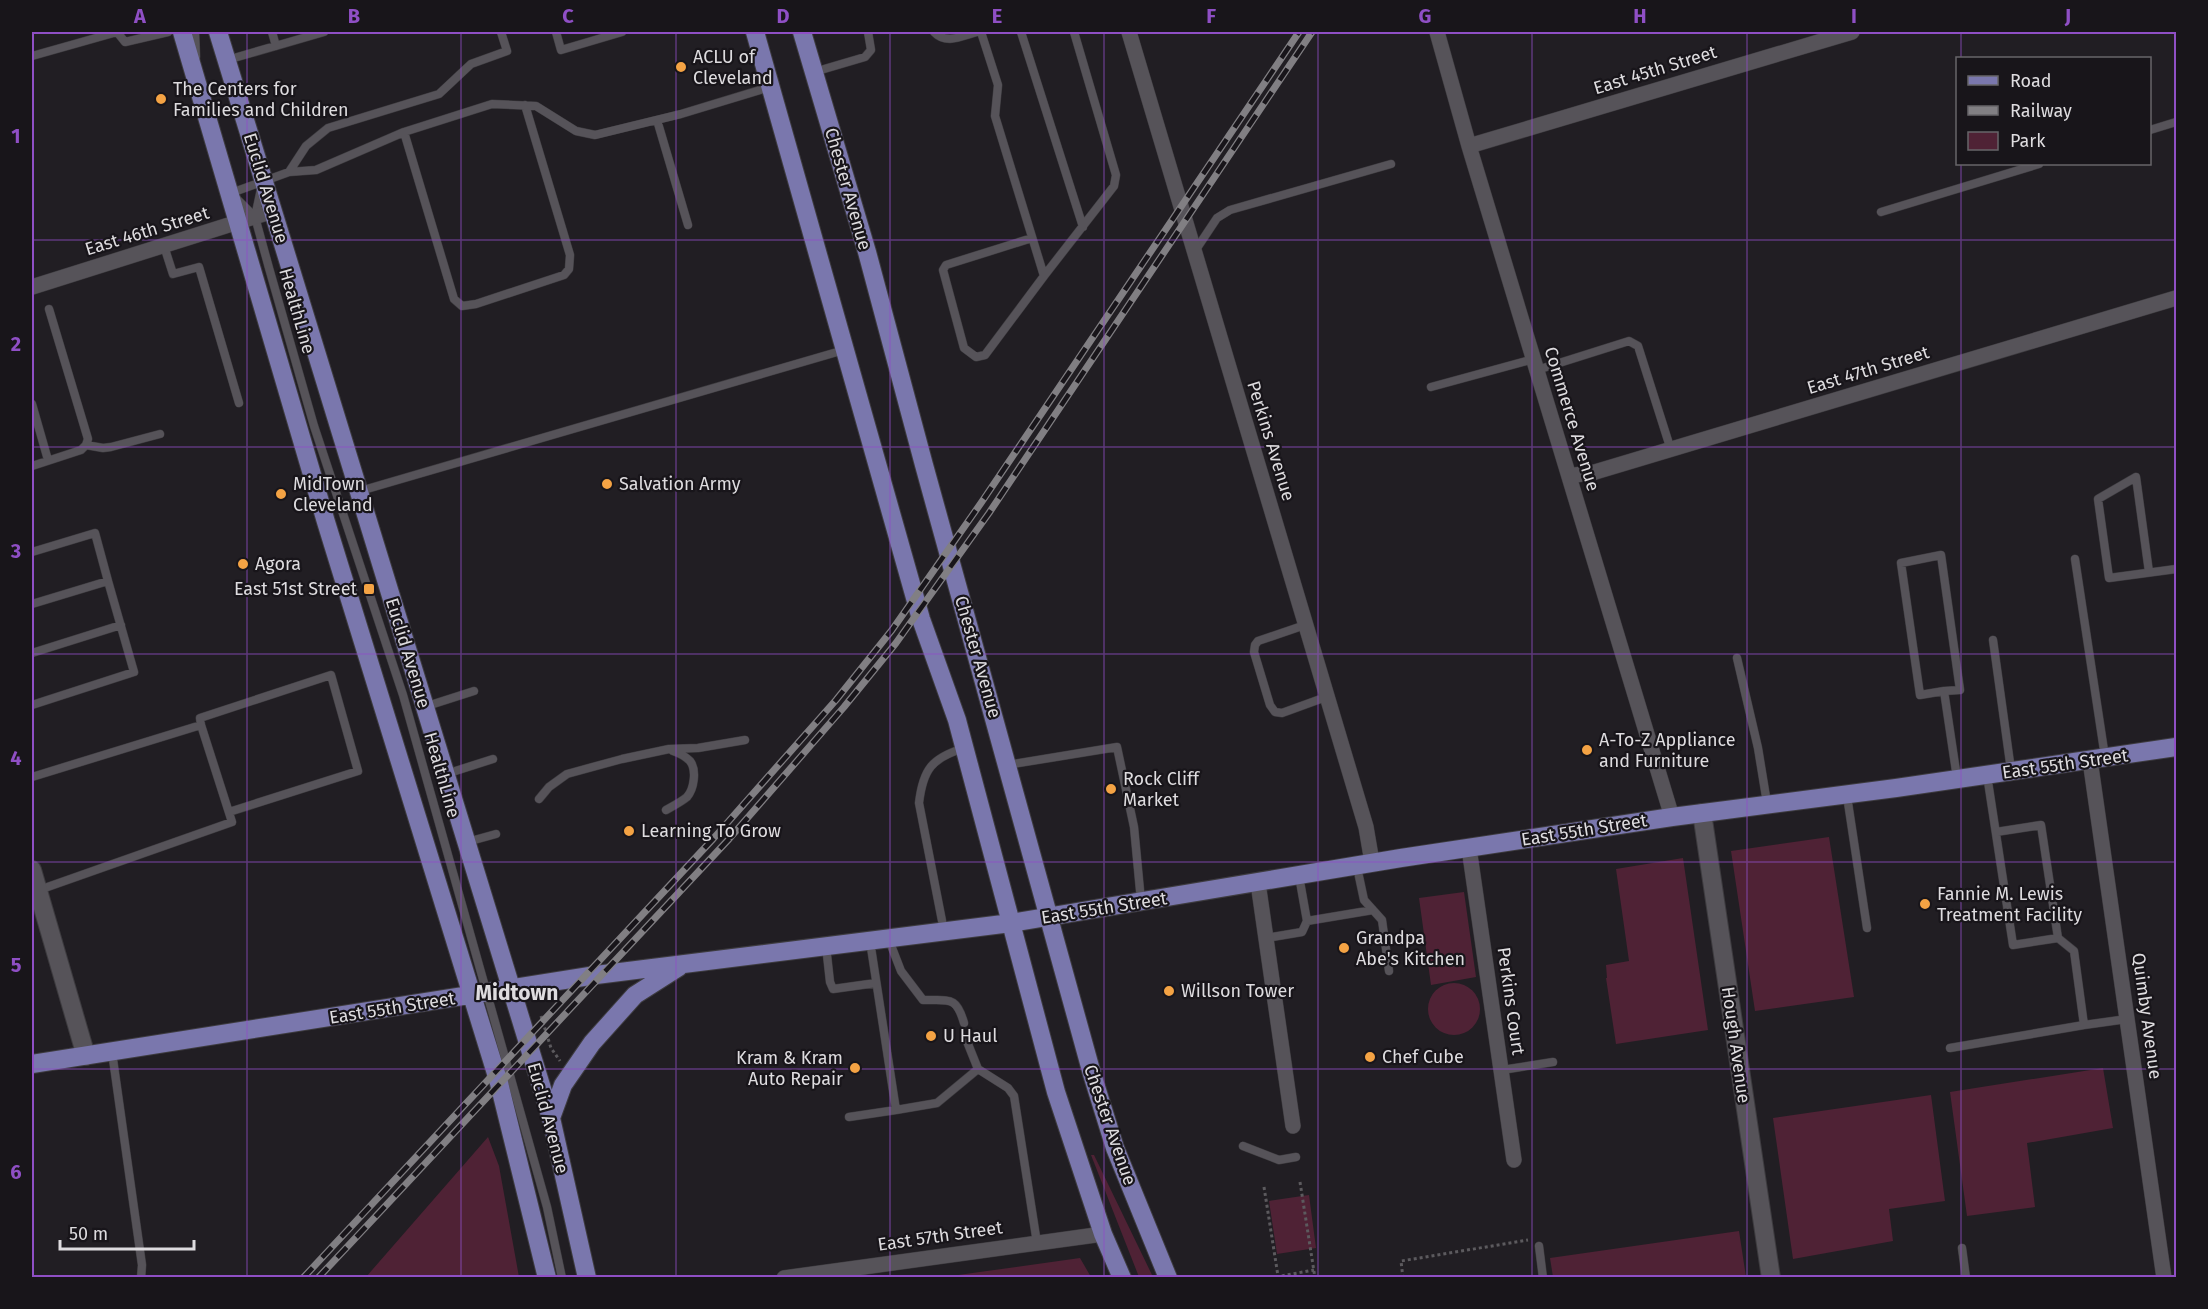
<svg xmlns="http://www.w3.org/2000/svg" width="2208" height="1309" font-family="'Fira Sans',sans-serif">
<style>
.green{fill:#4f2235}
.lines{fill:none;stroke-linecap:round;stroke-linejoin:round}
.service-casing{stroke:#3d3b3f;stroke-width:9}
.minor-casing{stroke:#3d3b3f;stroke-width:16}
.tertiary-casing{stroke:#3d3b3f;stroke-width:20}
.primary-casing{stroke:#3d3b3f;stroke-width:20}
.path{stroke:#5c5a5e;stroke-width:3;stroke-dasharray:3 3;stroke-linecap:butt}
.service{stroke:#565359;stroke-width:8}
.minor{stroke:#565359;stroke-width:15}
.tertiary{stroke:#565359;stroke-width:18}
.primary{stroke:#7a77ad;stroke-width:18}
.rail-casing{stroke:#817f83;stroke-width:7}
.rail{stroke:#18151a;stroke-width:4.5;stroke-dasharray:14;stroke-linecap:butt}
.grid{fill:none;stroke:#8f4fc5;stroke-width:1.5;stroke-opacity:0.55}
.poi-dot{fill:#f4a344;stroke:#18151a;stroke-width:2}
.labels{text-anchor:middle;stroke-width:4.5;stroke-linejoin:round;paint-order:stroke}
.poi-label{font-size:18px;fill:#dedcdf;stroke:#18151a;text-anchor:start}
.street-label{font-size:18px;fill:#dedcdf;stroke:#18151a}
.quarter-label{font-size:21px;font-weight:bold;fill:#dedcdf;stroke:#18151a}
.neatline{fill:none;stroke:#8f4fc5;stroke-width:2}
.grid-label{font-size:20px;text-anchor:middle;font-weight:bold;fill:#8f4fc5}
</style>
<rect width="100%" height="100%" fill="#211e23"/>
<path class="green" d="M 1829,837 L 1854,997 L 1755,1011 L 1731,851 Z
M 1683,858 L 1708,1030 L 1616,1044 L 1606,978 L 1607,978 L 1606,965 L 1629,961 L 1616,869 Z
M 1464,892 L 1476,977 L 1431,985 L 1419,898 Z
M1428 1009a26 26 0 1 1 52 0a26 26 0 1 1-52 0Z
M 2103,1068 L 2113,1128 L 2027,1143 L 2035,1207 L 1967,1216 L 1950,1092 Z
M 1931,1095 L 1945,1201 L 1889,1209 L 1893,1241 L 1793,1259 L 1773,1118 Z
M 488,1137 L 499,1166 L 519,1277 L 366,1277 Z
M 1091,1155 L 1094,1155 L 1153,1277 L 1139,1277 Z
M 1309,1195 L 1316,1248 L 1277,1254 L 1269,1201 Z
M 1739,1231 L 1746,1277 L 1553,1277 L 1550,1258 Z
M 1080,1258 L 1091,1277 L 944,1277 Z"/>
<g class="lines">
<g class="service-casing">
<path id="service" d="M 117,32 L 125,42 L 168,32
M 195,32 L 196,57
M 272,32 L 276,46
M 556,32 L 561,50 L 622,32
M 934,32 C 946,45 962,36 977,32
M 981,32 L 998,85 L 995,116 L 1044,276 L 985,355 L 976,357 L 964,348 L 943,270 L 946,265 L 1032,238
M 1021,32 L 1083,227
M 32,56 L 117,32
M 227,60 L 324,32
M 814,72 L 865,57 L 871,50 L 868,32
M 657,120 L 688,225
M 2150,130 L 2176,122
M 404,132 L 454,299 L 462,306 L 476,304 L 564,275 L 569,269 L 570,255 L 525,105
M 289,172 L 316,170 L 404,132 L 492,104 L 536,106 L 576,131 L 595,135 L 681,114 L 770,87
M 261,189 L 255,217 L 269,268 L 314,426 L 403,695 L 547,1207 L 562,1278
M 1881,212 L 2039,164
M 254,216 L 231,193 L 289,172 L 306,146 L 328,128 L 439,94 L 471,64 L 507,51 L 501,32
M 164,246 L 173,274 L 199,267 L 239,403
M 1195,251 L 1217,218 L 1230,210 L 1391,164
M 1044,276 L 1114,186 L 1116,175 L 1074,32
M 1537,370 L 1629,341 L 1638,346 L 1671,450
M 1431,387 L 1534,359
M 32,404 L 48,460
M 86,445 L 103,448 L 111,447 L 160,434
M 32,466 L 81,450 L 86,445 L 88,439 L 49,309
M 360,491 L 844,350
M 32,552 L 95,533 L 108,581
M 2075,559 L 2105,757
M 2149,572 L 2136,477 L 2098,499 L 2109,578 L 2176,569
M 32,604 L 108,581 L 134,672 L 32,705
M 1305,625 L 1258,641 L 1255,645 L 1254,652 L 1270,705 L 1275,712 L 1282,713 L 1326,697
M 1993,640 L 2011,770
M 32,653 L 121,625
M 1737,658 L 1758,748 L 1767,803
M 1944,691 L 1920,695 L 1901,563 L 1941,555 L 1960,690 L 1944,691 L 1957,778
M 424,707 L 474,691
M 201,725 L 200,718 L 331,675 L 358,771 L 229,812
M 1007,765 L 1117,747 L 1134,827 L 1141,901
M 446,774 L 493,759
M 1987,775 L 2013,945 L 2058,938 L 2041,825 L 1996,832
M 32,777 L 201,725 L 232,822 L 39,890
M 1847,796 L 1867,928
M 539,799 L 549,787 L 567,774 L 622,759 L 669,749 L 698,748 L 745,740
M 666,810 C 673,806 681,802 687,797 C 694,789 697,770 690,761 C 685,756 679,753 673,751
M 467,842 L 496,834
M 1357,867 L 1364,900 L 1382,920 L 1389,971
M 1299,876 L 1307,921 L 1373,910
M 944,931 L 919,803 C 923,769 932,758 964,748
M 1266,938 L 1302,932 L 1307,921
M 889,940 L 901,971 L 923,1000 C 949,1001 956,995 964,1023
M 826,946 L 830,982 L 833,989 L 876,983
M 2084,1025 L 2127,1019
M 966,1039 L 978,1069 L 1008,1088 L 1014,1096 L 1037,1243
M 1950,1048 L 2084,1025 L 2074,951 L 2058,938
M 112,1052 L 142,1265 L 141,1278
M 1502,1070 L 1553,1062
M 896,1110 L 937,1103 L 978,1069
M 849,1117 L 896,1110 L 870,941
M 1243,1146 L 1279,1160 L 1296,1157
M 1539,1246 L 1543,1278
M 1962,1248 L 1966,1278"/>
</g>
<g class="minor-casing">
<path id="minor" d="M 1129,32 L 1366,827 L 1372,862
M 1437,32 L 1469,146 L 1672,817
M 1469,146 L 1852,32
M 32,287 L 273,211
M 1569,476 L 1595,472 L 2176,298
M 2090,760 L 2164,1278
M 1469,848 L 1514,1160
M 1258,883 L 1293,1126
M 784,1278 L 1103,1234"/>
</g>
<g class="tertiary-casing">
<path id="tertiary" d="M 1702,813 L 1771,1278
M 32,870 L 86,1056"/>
</g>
<g class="primary-casing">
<path id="primary" d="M 182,32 L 326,522 L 499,1083 L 547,1278
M 218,32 L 551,1118 L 587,1278
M 755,32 L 921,619 L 957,720 L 1056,1092 L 1103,1234 L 1122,1278
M 802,32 L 867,252 L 924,465 L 1092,1074 L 1115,1148 L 1168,1278
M 32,1064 L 596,975 L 1011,923 L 1401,858 L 1672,817 L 1896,788 L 2176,747
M 551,1118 L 563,1085 L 592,1043 L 635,995 L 679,967"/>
</g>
<path class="path" d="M 541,1016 L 551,1048 L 560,1061
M 1300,1182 L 1315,1278
M 1264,1187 L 1278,1276
M 1270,1278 L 1314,1270
M 1403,1278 L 1401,1261 L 1528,1240"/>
<use href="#service" class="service"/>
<use href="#minor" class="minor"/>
<use href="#tertiary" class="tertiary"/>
<use href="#primary" class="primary"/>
<g class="rail-casing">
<path id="rail" d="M 303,1278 L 713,839 L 836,700 L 892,630 L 981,503 L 1299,32
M 318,1278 L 729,839 L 844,707 L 896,643 L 989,513 L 1312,32"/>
</g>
<use href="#rail" class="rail"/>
</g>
<path class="grid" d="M 247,32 L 247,1278M 461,32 L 461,1278M 676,32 L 676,1278M 890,32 L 890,1278M 1104,32 L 1104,1278M 1318,32 L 1318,1278M 1532,32 L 1532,1278M 1747,32 L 1747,1278M 1961,32 L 1961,58M 1961,164 L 1961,1278M 32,240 L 2176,240M 32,447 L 2176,447M 32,654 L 2176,654M 32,862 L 2176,862M 32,1069 L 2176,1069"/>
<g class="poi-dot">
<circle cx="681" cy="67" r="6"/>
<circle cx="161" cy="99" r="6"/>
<circle cx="607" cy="484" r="6"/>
<circle cx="281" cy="494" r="6"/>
<circle cx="243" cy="564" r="6"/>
<rect x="363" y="583" width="12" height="12" rx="3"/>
<circle cx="1587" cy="750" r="6"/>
<circle cx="1111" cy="789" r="6"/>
<circle cx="629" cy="831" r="6"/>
<circle cx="1925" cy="904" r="6"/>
<circle cx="1344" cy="948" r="6"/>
<circle cx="1169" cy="991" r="6"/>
<circle cx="931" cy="1036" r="6"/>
<circle cx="1370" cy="1057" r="6"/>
<circle cx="855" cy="1068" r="6"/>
</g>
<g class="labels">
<g class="poi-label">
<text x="693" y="63">ACLU of<tspan x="693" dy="21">Cleveland</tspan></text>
<text x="173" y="95">The Centers for<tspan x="173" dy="21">Families and Children</tspan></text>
<text x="293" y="490">MidTown<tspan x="293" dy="21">Cleveland</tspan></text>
<text x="619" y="490">Salvation Army</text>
<text x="255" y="570">Agora</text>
<text x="357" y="595" text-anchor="end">East 51st Street</text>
<text x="1599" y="746">A-To-Z Appliance<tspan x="1599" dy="21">and Furniture</tspan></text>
<text x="1123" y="785">Rock Cliff<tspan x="1123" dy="21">Market</tspan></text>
<text x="641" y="837">Learning To Grow</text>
<text x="1937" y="900">Fannie M. Lewis<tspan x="1937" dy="21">Treatment Facility</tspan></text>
<text x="1356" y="944">Grandpa<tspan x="1356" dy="21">Abe's Kitchen</tspan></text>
<text x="1181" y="997">Willson Tower</text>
<text x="943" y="1042">U Haul</text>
<text x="1382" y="1063">Chef Cube</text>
<text x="843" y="1064" text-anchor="end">Kram &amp; Kram<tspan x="843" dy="21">Auto Repair</tspan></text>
</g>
<g class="street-label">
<text transform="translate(1655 70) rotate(-17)" y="6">East 45th Street</text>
<text transform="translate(266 188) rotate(73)" y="6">Euclid Avenue</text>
<text transform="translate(848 189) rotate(74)" y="6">Chester Avenue</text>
<text transform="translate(147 231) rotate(-17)" y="6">East 46th Street</text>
<text transform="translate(297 311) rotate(74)" y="6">HealthLine</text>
<text transform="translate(1868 370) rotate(-17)" y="6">East 47th Street</text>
<text transform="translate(1572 419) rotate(73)" y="6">Commerce Avenue</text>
<text transform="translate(1271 441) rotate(73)" y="6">Perkins Avenue</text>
<text transform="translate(408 653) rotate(73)" y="6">Euclid Avenue</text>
<text transform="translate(978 657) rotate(74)" y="6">Chester Avenue</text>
<text transform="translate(2065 764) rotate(-8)" y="6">East 55th Street</text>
<text transform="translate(442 775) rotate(74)" y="6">HealthLine</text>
<text transform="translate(1584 830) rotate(-9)" y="6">East 55th Street</text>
<text transform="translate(1104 908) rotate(-9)" y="6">East 55th Street</text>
<text transform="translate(1511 1001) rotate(82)" y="6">Perkins Court</text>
<text transform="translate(392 1008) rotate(-9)" y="6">East 55th Street</text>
<text transform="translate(2147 1016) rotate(82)" y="6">Quimby Avenue</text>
<text transform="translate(1736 1045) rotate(82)" y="6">Hough Avenue</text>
<text transform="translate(548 1118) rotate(75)" y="6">Euclid Avenue</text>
<text transform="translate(1110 1125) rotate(71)" y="6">Chester Avenue</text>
<text transform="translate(940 1236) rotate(-8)" y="6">East 57th Street</text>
</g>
<g class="quarter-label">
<text x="517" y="1000">Midtown</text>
</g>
</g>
<rect width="2208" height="1309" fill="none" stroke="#18151a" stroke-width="66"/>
<rect x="1956" y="57" width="195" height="108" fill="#18151a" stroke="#676569" stroke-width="1.5"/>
<rect x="1968" y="76" width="30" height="9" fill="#7a77ad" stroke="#676569" stroke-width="1.5"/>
<text x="2010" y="87" font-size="18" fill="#dedcdf">Road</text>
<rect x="1968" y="106" width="30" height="9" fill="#817f83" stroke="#676569" stroke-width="1.5"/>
<text x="2010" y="117" font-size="18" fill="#dedcdf">Railway</text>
<rect x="1968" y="132" width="30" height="18" fill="#4f2235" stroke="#676569" stroke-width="1.5"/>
<text x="2010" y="147" font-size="18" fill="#dedcdf">Park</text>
<path d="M60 1240v9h134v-9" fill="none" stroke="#dedcdf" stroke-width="3"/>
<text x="69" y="1240" font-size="18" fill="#dedcdf" stroke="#18151a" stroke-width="4.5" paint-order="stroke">50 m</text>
<rect x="33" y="33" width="2142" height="1243" class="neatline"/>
<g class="grid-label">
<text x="140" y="23">A</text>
<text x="354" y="23">B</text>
<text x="568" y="23">C</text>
<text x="783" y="23">D</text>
<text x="997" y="23">E</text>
<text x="1211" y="23">F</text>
<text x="1425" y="23">G</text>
<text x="1640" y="23">H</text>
<text x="1854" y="23">I</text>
<text x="2068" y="23">J</text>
<text x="16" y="143">1</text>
<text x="16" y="351">2</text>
<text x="16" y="558">3</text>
<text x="16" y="765">4</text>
<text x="16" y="972">5</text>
<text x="16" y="1179">6</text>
</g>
</svg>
